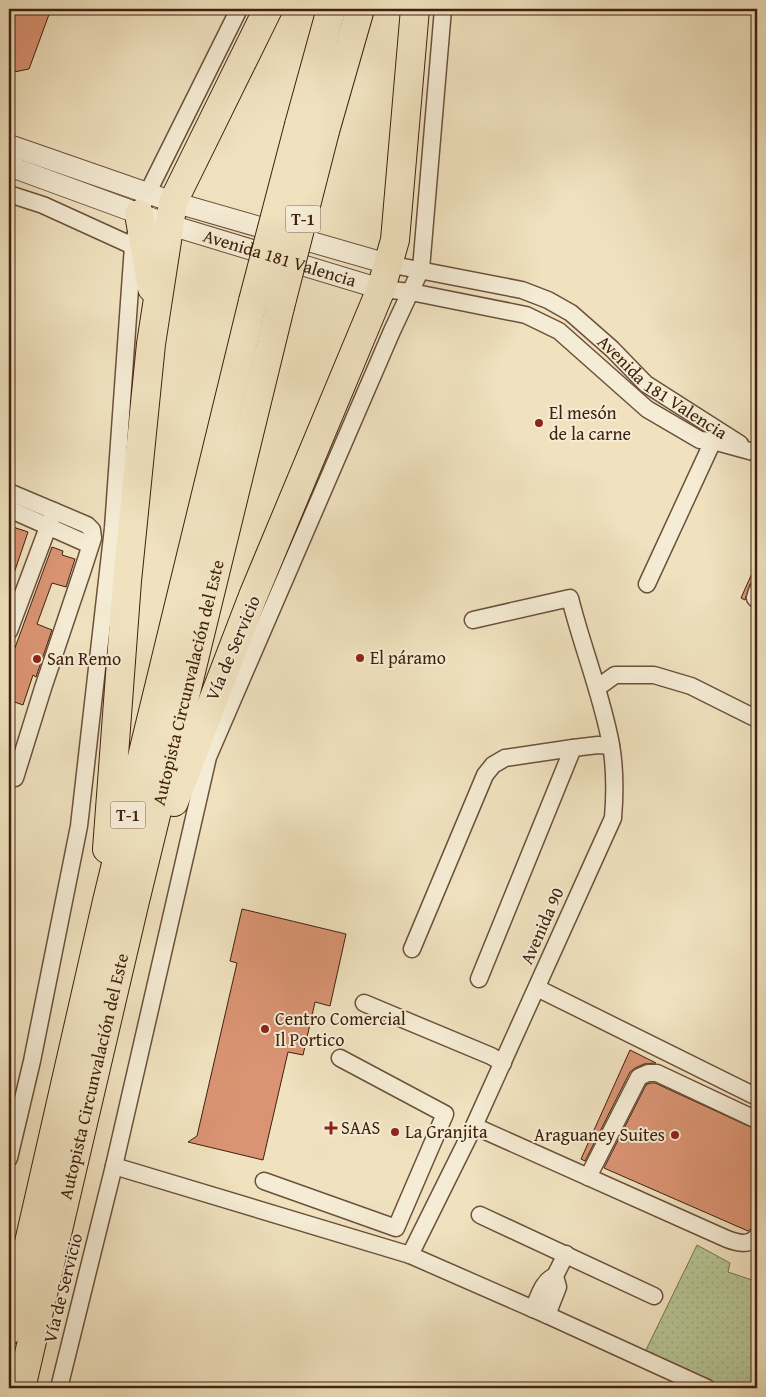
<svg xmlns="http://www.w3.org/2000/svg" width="766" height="1397" font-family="'Gentium Book Plus',serif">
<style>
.grass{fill:url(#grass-dots);stroke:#7b7251}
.building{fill:#da9473;stroke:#40200e}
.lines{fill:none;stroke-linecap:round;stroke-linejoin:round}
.minor-casing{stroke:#6c503a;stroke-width:19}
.tertiary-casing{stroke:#6c503a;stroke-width:22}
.motorway-casing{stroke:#40200e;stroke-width:30}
.minor{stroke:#f5ecd5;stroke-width:16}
.tertiary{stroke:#f5ecd5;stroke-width:20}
.motorway{stroke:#f0e2bf;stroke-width:28}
.motorway-bridge-casing{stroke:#40200e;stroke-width:30;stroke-linecap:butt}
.motorway-bridge{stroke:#f0e2bf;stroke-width:28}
.poi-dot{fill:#8f2418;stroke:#f5ecd5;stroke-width:2}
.labels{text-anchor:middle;stroke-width:4;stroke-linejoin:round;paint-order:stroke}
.shield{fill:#f5ecd5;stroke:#765d4a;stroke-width:1}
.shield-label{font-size:16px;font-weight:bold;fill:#40200e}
.street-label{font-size:18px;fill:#40200e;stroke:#f5ecd5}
.poi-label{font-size:18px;fill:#40200e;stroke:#f5ecd5;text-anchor:start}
</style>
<defs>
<pattern id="grass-dots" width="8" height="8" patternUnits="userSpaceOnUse" patternTransform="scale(1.25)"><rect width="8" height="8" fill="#b6c494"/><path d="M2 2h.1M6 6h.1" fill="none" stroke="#9ea87e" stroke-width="1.8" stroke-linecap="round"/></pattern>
</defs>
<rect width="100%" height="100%" fill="#f0e2bf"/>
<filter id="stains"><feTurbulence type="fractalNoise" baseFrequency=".004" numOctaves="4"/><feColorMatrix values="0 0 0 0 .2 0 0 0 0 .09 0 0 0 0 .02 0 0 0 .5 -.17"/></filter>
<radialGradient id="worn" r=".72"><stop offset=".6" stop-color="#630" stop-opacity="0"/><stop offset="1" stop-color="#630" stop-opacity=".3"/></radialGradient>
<path class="grass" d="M 697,1245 L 730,1263 L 728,1272 L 752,1280 L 757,1269 L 757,1375 L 751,1388 L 722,1388 L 645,1352 Z"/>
<path class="building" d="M 9,9 L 51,9 L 29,69 L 9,73 Z
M 13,527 L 28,532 L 11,582 L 9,582 L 9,539 Z
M 52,547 L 63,551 L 62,555 L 75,559 L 66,587 L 52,583 L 37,624 L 52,630 L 36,677 L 33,675 L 23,705 L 9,700 L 9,664 Z
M 757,562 L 757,581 L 750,584 L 745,600 L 741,598 Z
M 242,909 L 346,934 L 330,1006 L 315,1002 L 303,1055 L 288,1052 L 263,1160 L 188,1142 L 197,1136 L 237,963 L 230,961 Z
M 630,1050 L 656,1063 L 644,1064 L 635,1068 L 630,1072 L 585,1161 L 581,1159 Z
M 650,1083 L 655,1083 L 757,1130 L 757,1217 L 752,1228 L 748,1231 L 604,1168 L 646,1085 Z"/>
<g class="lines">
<g class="minor-casing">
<g id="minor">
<path d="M 9,194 L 43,205 L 133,246"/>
<path d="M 143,205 L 148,192 L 239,9"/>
<path id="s1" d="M 388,264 L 522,290 L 548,300 L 571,313 L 612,349 L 646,384 L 740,444"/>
<path d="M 381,289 L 411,292 L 526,315 L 559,331 L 647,409 L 700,440 L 713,441 L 757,453"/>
<path d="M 9,492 L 87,525 L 92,530 L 93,538 L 83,569 L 43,688 L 15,778 L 9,776"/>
<path d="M 9,509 L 90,545"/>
<path d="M 647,584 L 713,441"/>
<path d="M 757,591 L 755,598 L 757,600"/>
<path d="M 9,631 L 54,511"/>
<path d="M 597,688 L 615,675 L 654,675 L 691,686 L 753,717"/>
<path d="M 412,949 L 485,775 L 493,765 L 505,758 L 573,748 L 598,745 L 611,746"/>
<path d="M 479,979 L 573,748"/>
<path d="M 537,988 L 757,1097"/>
<path d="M 364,1003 L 491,1056 L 503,1063"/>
<path d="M 474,1126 L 727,1239 C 738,1243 748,1246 757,1237"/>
<path d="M 9,1158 L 32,1061 L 79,826 L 113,528 L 133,246 L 136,233"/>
<path d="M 114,1166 L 410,1255 L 547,1315 L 707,1388"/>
<path d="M 588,1177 L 639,1077 L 648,1073 L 657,1073 L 757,1120"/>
<path d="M 264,1181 L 396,1228 L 445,1114 L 340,1058"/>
<path d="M 480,1215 L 654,1296"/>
<path d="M 410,1255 L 474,1126 L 613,818 C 615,794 615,768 611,745 C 602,695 582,647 570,598 L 473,620"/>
<path d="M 533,1309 C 539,1297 542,1281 555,1276"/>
<path d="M 547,1315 L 558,1287 L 555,1276 L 566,1254"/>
<path d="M 59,1388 L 114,1166 L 208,757 L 392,331 L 421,269 L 443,9"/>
</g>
</g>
<g class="tertiary-casing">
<g id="tertiary">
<path d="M 9,145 L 173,202 L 388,264"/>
<path id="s2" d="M 9,166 L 170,225 L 381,289"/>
</g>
</g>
<g class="motorway-casing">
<g id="motorway">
<path d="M 299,125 L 331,9"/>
<path d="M 325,131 L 360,9"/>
<path d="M 139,214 L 152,288"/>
<path d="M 174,802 L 253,596 L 381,289 L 395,240 L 415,9"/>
<path d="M 107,849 L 127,581 L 151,344 L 173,202 L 268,9"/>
<path d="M 9,1330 L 107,901 L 253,301"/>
<path id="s3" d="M 21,1388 L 134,905 L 280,307"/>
</g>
</g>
<use href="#minor" class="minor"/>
<use href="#tertiary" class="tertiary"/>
<use href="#motorway" class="motorway"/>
<g class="motorway-bridge-casing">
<path id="motorway-bridge" d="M 253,301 L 299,125
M 280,307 L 325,131"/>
</g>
<use href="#motorway-bridge" class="motorway-bridge"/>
</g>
<g class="poi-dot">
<circle cx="539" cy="423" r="5"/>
<circle cx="360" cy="658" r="5"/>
<circle cx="37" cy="659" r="5"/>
<circle cx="265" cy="1029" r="5"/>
<path d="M328.5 1120.5h5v5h5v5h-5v5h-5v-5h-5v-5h5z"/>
<circle cx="395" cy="1132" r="5"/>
<circle cx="675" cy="1135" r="5"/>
</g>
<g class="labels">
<g class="shield">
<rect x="285.5" y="205.5" width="35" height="27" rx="4"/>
<rect x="110.5" y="801.5" width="35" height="27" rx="4"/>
</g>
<g class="shield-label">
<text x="303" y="225">T-1</text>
<text x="128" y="821">T-1</text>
</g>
<g class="street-label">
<text dy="6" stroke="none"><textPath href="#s2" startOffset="286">Avenida 181 Valencia</textPath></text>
<text dy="6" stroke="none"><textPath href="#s1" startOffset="309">Avenida 181 Valencia</textPath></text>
<text transform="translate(233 648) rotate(-67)" y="6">Vía de Servicio</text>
<text dy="6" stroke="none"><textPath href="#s3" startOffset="725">Autopista Circunvalación del Este</textPath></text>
<text transform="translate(542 926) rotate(-66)" y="6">Avenida 90</text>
<text dy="6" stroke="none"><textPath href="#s3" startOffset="320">Autopista Circunvalación del Este</textPath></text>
<text transform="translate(63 1288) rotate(-76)" y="6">Vía de Servicio</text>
</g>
<g class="poi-label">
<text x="549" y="419">El mesón<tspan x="549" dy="21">de la carne</tspan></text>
<text x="370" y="664">El páramo</text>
<text x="47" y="665">San Remo</text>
<text x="275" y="1025">Centro Comercial<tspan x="275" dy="21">Il Portico</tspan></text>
<text x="341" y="1134">SAAS</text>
<text x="405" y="1138">La Granjita</text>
<text x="665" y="1141" text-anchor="end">Araguaney Suites</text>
</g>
</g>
<rect width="766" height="1397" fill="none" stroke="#f0e2bf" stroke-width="30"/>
<rect x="10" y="10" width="746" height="1377" fill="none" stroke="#40200e" stroke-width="2.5"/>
<rect x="15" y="15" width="736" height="1367" fill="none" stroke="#40200e"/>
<rect width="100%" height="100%" filter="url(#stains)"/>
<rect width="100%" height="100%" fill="url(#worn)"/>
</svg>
